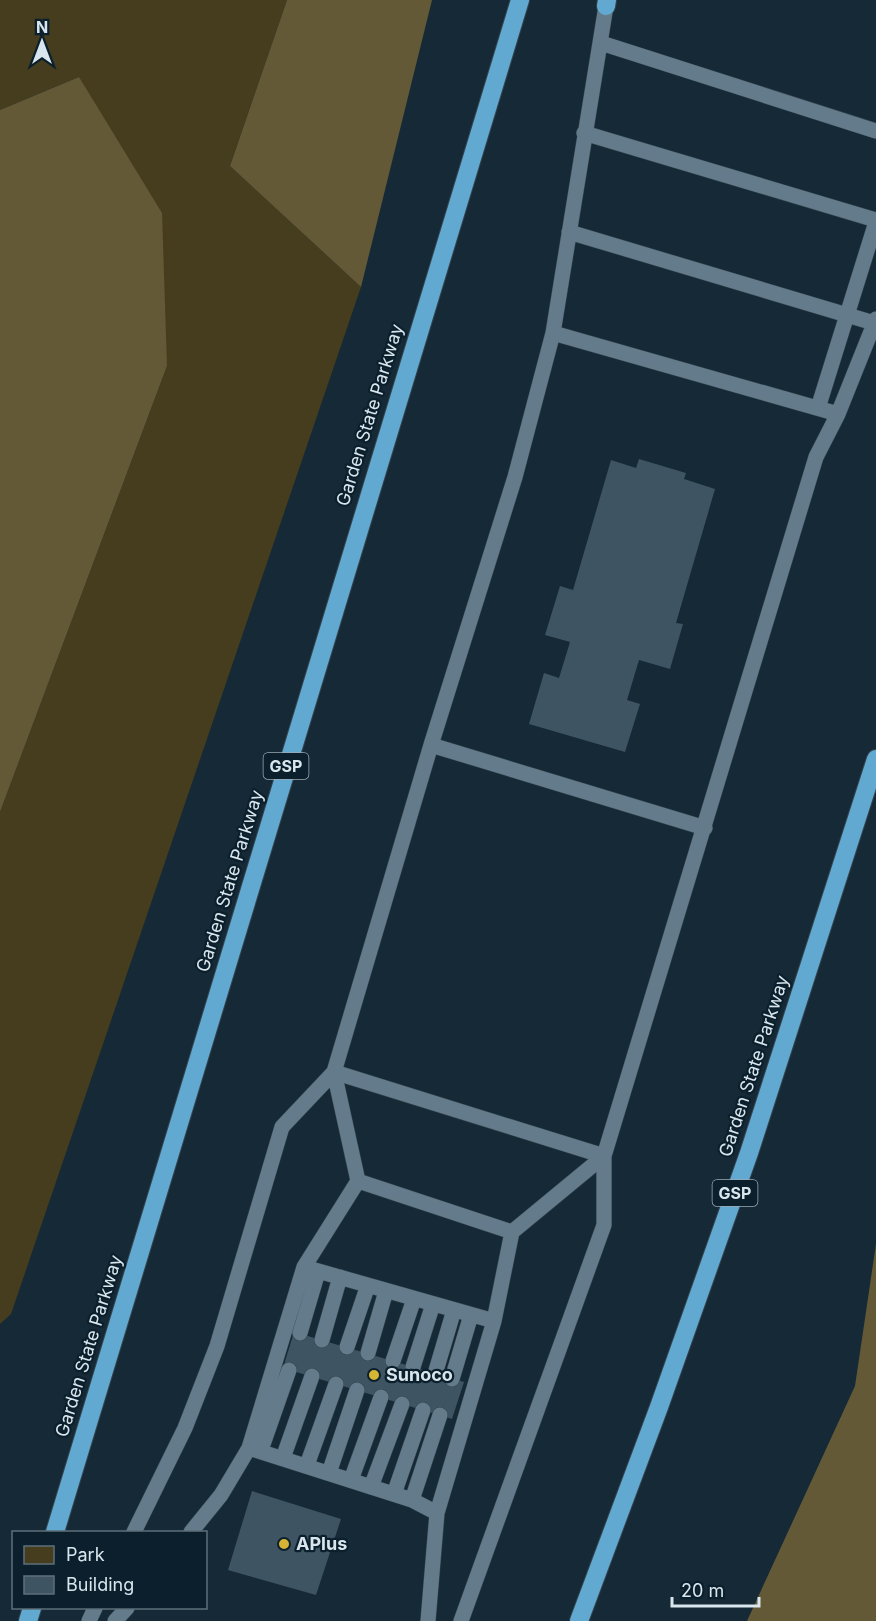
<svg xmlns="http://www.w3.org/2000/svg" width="876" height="1621" font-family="Inter,sans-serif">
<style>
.green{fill:#453d1e}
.forest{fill:#645936}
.building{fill:#3e5462}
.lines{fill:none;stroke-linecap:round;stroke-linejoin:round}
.service-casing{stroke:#35454f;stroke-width:16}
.motorway-casing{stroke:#35454f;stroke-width:20}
.service{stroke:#637b8a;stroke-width:15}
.motorway{stroke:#62a9d2;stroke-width:18}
.poi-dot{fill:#d6b534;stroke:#0b202c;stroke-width:2}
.labels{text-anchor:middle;stroke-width:4.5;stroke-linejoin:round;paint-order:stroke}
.shield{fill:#0b202c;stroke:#9babb4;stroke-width:1.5}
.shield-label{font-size:16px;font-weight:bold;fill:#d9e6ee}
.street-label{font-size:18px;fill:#d9e6ee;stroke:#0b202c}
.poi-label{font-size:18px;font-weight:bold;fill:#d9e6ee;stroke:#0b202c;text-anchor:start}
</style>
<rect width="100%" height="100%" fill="#152a36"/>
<path class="green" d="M 0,0 L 287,0 L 230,166 L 361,287 L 11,1314 L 0,1324 L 0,812 L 167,366 L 79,77 L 0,110 Z"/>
<path class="forest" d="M 287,0 L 432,0 L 361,287 L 230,166 Z
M 79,77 L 162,213 L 167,366 L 0,812 L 0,110 Z
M 876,1244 L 876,1621 L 747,1621 L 855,1386 Z"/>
<path class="building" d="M 639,459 L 686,473 L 684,479 L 715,489 L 676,623 L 683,624 L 670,669 L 639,660 L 627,700 L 640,704 L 625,752 L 529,724 L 544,673 L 559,678 L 570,642 L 545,635 L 560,586 L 573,590 L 611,460 L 636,468 Z
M 294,1332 L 464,1382 L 452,1419 L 283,1368 Z
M 252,1491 L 341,1519 L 316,1595 L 228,1570 Z"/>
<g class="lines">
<g class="service-casing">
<path id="service" d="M 601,43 L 876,131
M 584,133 L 876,220
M 569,232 L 874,323
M 553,333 L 838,414
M 818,408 L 876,222
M 431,745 L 705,828
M 358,1181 L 512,1232
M 304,1267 L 494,1321
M 300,1333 L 318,1272
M 322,1340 L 340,1277
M 347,1347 L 368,1285
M 368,1353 L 386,1291
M 393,1361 L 414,1299
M 413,1367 L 433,1304
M 435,1374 L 454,1310
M 452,1379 L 471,1315
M 249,1448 L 412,1500 L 437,1513
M 261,1450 L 289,1370
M 283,1458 L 312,1376
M 307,1465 L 336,1384
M 329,1473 L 357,1390
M 351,1480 L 381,1397
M 371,1487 L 402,1404
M 394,1494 L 423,1410
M 412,1500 L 440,1415
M 134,1532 L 185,1428 L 217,1346 L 282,1127 L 334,1072 L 431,745 L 515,477 L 553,333 L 606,6
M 191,1532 L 221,1495 L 249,1448 L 304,1267 L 358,1181 L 334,1072 L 604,1156
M 89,1621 L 95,1608
M 115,1621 L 127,1608
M 428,1621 L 437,1513 L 494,1321 L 512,1232 L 604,1156
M 461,1621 L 604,1225 L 604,1156 L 816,457 L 838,414 L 876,319"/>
</g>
<g class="motorway-casing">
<path id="motorway" d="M 606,6 L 607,0
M 55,1532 L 520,0
M 28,1621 L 32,1608
M 579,1621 L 659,1407 L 749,1153 L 876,759"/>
</g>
<use href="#service" class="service"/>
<use href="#motorway" class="motorway"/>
</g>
<g class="poi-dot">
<circle cx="374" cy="1375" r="6"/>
<circle cx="284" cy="1544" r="6"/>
</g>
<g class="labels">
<g class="shield">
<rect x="263.5" y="753" width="45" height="26" rx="4.5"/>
<rect x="712.5" y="1180" width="45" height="26" rx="4.5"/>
</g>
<g class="shield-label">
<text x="286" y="772">GSP</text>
<text x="735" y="1199">GSP</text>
</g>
<g class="street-label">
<text transform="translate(370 415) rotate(-73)" y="6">Garden State Parkway</text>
<text transform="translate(230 881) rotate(-73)" y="6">Garden State Parkway</text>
<text transform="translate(754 1066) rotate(-72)" y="6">Garden State Parkway</text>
<text transform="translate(89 1346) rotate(-73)" y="6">Garden State Parkway</text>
</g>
<g class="poi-label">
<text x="386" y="1381">Sunoco</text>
<text x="296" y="1550">APlus</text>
</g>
</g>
<rect x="12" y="1531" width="195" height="78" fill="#0b202c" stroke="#5d6f7a" stroke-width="1.5"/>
<rect x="24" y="1546" width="30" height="18" fill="#453d1e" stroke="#5d6f7a" stroke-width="1.5"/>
<text x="66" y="1561" font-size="18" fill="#d9e6ee">Park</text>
<rect x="24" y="1576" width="30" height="18" fill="#3e5462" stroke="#5d6f7a" stroke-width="1.5"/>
<text x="66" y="1591" font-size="18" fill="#d9e6ee">Building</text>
<g transform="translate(42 42)" stroke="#0b202c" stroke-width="4.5" paint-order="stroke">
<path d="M0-4.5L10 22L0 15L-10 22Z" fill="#d9e6ee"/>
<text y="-9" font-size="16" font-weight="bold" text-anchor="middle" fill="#d9e6ee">N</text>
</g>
<path d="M672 1597v9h87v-9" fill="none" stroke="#d9e6ee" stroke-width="3"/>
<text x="681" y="1597" font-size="18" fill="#d9e6ee" stroke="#0b202c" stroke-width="4.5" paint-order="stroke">20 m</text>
</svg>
